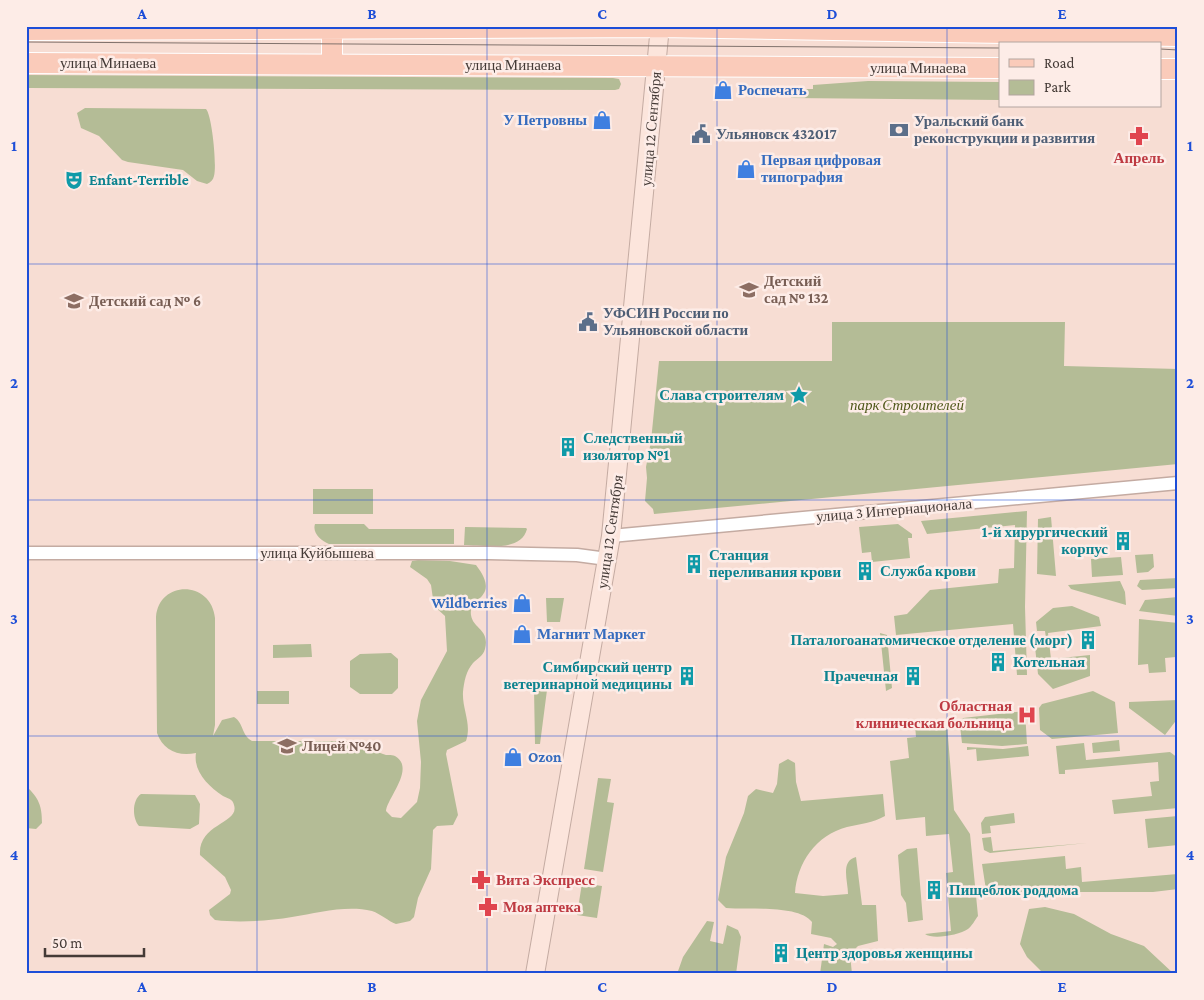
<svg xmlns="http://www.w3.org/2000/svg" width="1204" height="1000" font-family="'Crimson Pro',serif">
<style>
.green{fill:#b4bc96}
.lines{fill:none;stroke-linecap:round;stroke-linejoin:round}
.street-casing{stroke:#c4aba2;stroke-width:15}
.secondary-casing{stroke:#c4aba2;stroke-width:20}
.primary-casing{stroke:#fff;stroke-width:22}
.street{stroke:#fff;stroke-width:12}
.secondary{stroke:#fce5dc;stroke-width:18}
.primary{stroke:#facbba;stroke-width:20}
.tram{stroke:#81726c;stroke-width:1}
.grid{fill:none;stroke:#1d4ed8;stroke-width:1;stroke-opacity:0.55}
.labels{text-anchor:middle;stroke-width:5;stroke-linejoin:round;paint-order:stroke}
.street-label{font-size:15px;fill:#443a36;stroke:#fdece7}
.shop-label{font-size:15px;font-weight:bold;fill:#366cbe;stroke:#fdece7;text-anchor:start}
.service-label{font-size:15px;font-weight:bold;fill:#4e5e75;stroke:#fdece7;text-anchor:start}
.health-label{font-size:15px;font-weight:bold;fill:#be3a42;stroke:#fdece7;text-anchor:start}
.culture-label{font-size:15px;font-weight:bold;fill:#0d838f;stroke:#fdece7;text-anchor:start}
.education-label{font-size:15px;font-weight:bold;fill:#785e54;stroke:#fdece7;text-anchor:start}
.park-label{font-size:15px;font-style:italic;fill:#4f581a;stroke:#fdece7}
.neatline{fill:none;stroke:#1d4ed8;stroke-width:2}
.grid-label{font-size:16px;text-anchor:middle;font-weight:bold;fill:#1d4ed8}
</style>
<rect width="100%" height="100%" fill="#f7ddd3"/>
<path class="green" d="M 26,75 L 613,78 L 619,79 L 621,84 L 619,89 L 615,90 L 26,88 Z
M 868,81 L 1000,82 L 1000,100 L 791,98 L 791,89 L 813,89 L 813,85 Z
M 85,108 L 206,109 C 212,115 217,166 214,176 C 213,180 211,182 207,184 L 197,181 L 183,170 L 128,162 L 122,160 L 99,136 L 81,128 L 77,113 Z
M 832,322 L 1065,322 L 1064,366 L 1178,369 L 1178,464 L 654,514 L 653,509 L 645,501 L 647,478 L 646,467 L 651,441 L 659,361 L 832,361 Z
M 313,489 L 373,489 L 373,514 L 313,514 Z
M 1027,511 L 1025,607 L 1027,675 L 1017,675 L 1013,624 L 896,635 L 894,616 L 907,614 L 930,590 L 998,583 L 999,569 L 1014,568 L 1015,525 L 927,534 L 921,521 Z
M 1051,517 L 1056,576 L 1037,574 L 1038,519 Z
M 315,524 L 364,524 L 369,529 L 454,529 L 454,544 L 329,544 C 321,541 312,533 315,524 Z
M 898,524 L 912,534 L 912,538 L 908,538 L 910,558 L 872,562 L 871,552 L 862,553 L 859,527 Z
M 465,527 L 526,528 L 527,529 C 521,553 482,545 464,545 Z
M 1153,554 L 1154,567 L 1148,572 L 1137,573 L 1135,555 Z
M 1121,557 L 1123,575 L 1092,577 L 1091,559 Z
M 418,560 L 450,561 L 476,565 C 502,599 468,596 471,615 C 473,629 490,629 485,649 C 483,656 478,658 473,663 C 466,671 464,682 463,692 C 462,709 472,724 466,741 L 447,750 L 446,754 L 458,815 L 453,825 L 437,826 L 433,830 L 431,869 L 418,898 L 414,917 L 410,921 L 396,924 C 388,921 381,914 372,911 C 346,905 318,913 292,917 C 268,921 239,923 215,920 L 210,915 L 209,910 L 230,894 L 231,890 L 225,877 L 200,855 C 198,823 240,824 234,805 C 233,799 227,798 223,796 C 208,786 193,771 196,753 C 178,757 163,750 157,733 L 156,617 C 159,580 211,580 215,618 L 215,725 L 213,736 L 222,720 L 234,717 C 244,723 241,735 252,741 L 355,741 C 361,742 368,744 374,747 C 377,750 379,753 383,754 C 387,756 391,754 395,756 C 416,768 387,798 386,811 L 392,817 L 401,818 L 417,802 L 420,788 L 421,762 L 417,721 L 421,700 L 447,651 L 445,616 L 434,606 L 431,585 L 427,579 L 410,567 L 412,561 Z
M 1178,578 L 1178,588 L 1142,590 L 1137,586 L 1140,580 Z
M 1120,581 L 1125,592 L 1126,605 L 1071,589 L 1068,585 Z
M 1178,597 L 1178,616 L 1139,611 L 1145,600 Z
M 546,598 L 564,598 L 560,622 L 547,622 Z
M 1072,606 L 1099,617 L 1101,626 L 1048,633 L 1051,659 L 1090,655 L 1090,676 L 1053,689 L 1038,674 L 1035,647 L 1047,645 L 1045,631 L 1037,631 L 1036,622 L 1053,608 Z
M 1139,619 L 1178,623 L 1176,657 L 1165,658 L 1166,672 L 1149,673 L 1148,664 L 1138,665 Z
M 880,633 L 887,635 L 892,688 L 886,691 Z
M 311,644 L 312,657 L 273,658 L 273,645 Z
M 391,653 L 398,659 L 398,688 L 392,694 L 360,694 L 350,687 L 350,661 L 360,654 Z
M 534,689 L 547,690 L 540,744 L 535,744 Z
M 257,691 L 289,691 L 289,704 L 257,704 Z
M 1093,691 L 1115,702 L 1118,733 L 1052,739 L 1040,730 L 1039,708 L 1042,704 Z
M 1178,700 L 1178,718 L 1165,735 L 1129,708 L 1129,702 Z
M 1025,711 L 1027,744 L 1002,746 L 962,743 L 960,726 L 963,718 Z
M 942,719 L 947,725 L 954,810 L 970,834 L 978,916 C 975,920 972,926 968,929 C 959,935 933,940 925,934 L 951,931 L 946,873 L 953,872 L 949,834 L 926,836 L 925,817 L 896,820 L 890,761 L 909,758 L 907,738 L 916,737 L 915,725 L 905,725 L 905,722 Z
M 1119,740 L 1120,751 L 1093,753 L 1092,743 Z
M 1084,743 L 1086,760 L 1170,752 L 1178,758 L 1178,808 L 1114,814 L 1112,800 L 1152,796 L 1150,782 L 1159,781 L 1158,762 L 1065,770 L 1065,774 L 1059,774 L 1056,746 Z
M 1028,746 L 1029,756 L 977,761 L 976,749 L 967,750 L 967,747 L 1003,749 Z
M 788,759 L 795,763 L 796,782 L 801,801 L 883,794 L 885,816 C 873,823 860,824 847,827 C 816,835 797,863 795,893 L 823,896 L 848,894 C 848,881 840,861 856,857 L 862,905 L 876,905 L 878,941 L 858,946 L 850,954 L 852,974 L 820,974 L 824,944 L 833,947 L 837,944 L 831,938 L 811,934 L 812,922 C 799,904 746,910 726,908 L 718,900 L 726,857 L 744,813 L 748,796 L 756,789 L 773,793 L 777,784 L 779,764 Z
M 598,778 L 611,779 L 607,802 L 614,803 L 603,872 L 584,869 Z
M 26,786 C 39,798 42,806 42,823 L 36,829 L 26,828 Z
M 141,794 L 195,795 L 200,804 L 199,824 L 190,829 L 139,826 C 132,818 132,800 141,794 Z
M 1014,813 L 1015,823 L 990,826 L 991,833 L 982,834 L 981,823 L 985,817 Z
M 1178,816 L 1178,845 L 1148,848 L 1145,819 Z
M 991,837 L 993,851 L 1087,843 L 990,853 L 984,850 L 982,838 Z
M 917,848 L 923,920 L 910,922 L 908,922 L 906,903 L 901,895 L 898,855 L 907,849 Z
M 1065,856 L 1066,869 L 1081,867 L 1082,882 L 1178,874 L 1178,889 L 1153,892 L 991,892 L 986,890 L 982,864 Z
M 582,883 L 602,886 L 597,918 L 577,915 Z
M 1045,907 L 1074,914 L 1111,934 L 1144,946 L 1174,974 L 1044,974 L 1027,957 L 1020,944 L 1029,909 Z
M 707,921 L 714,922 L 710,941 L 723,944 L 727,925 L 738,930 L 741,937 L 736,974 L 677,974 L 683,957 Z"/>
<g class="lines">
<g class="street-casing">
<path id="street" d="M 611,536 L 1178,483
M 26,553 L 489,553 L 577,555 L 607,559"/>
</g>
<g class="secondary-casing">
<path id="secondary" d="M 535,974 L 611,536 L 660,26"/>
</g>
<g class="primary-casing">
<path id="primary" d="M 26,30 L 660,27 L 1178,36
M 26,63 L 1000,68
M 332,64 L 332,28
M 1160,69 L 1178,69"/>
</g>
<use href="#street" class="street"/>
<use href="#secondary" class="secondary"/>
<use href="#primary" class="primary"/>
<path class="tram" d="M 26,42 L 1000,48
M 1160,49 L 1178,50"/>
</g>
<path class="grid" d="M 257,26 L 257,974M 487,26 L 487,974M 717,26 L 717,974M 947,26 L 947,974M 26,264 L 1178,264M 26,500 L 1178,500M 26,736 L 1178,736"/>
<defs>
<g id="shop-bare" transform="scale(1.5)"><path d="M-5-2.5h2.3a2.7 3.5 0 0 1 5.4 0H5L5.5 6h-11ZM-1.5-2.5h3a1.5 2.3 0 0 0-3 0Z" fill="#3f7fe0" stroke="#fdece7" stroke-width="2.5" paint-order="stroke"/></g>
<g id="bank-bare" transform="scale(1.5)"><path d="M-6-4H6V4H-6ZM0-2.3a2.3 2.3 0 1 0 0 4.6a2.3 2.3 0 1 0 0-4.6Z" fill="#5c6f8a" stroke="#fdece7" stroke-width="2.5" paint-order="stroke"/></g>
<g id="civic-bare" transform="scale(1.5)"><path d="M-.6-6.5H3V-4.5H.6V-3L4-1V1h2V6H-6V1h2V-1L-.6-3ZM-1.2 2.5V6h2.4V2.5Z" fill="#5c6f8a" stroke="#fdece7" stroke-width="2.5" paint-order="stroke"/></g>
<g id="pharmacy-bare" transform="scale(1.5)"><path d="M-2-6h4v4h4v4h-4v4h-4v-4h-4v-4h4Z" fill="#e0444e" stroke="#fdece7" stroke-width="2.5" paint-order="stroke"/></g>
<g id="theatre-bare" transform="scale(1.5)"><path d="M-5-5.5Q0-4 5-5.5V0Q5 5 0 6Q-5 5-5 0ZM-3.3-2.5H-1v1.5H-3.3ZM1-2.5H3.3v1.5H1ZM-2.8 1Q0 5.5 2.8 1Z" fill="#0f9aa8" stroke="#fdece7" stroke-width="2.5" paint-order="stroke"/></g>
<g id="school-bare" transform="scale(1.5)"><path d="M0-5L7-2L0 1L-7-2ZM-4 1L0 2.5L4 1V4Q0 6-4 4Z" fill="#8d6e63" stroke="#fdece7" stroke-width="2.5" paint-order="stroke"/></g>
<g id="sight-bare" transform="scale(1.5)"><path d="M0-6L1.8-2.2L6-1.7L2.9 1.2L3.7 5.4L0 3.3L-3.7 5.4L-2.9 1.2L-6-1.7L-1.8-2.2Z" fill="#0f9aa8" stroke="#fdece7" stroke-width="2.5" paint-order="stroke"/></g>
<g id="building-bare" transform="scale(1.5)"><path d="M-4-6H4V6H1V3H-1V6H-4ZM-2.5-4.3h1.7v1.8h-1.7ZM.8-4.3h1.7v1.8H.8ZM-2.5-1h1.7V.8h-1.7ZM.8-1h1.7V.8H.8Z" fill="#0f9aa8" stroke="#fdece7" stroke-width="2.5" paint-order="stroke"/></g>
<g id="hospital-bare" transform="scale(1.5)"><path d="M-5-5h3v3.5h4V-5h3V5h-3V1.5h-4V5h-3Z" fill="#e0444e" stroke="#fdece7" stroke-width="2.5" paint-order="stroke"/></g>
</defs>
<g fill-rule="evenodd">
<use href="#shop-bare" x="723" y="90"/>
<use href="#shop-bare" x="602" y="120"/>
<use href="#bank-bare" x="899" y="130"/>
<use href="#civic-bare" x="701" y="134"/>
<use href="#pharmacy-bare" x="1139" y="136"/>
<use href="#shop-bare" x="746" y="169"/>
<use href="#theatre-bare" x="74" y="180"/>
<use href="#school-bare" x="749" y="290"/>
<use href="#school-bare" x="74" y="301"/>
<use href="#civic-bare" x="588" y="322"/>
<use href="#sight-bare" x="799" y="395"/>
<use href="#building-bare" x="568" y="447"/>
<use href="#building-bare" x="1123" y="541"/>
<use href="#building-bare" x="694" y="564"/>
<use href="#building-bare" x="865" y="571"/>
<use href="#shop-bare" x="522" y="603"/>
<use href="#shop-bare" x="522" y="634"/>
<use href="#building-bare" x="1088" y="640"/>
<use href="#building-bare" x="998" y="662"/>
<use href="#building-bare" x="687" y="676"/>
<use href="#building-bare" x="913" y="676"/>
<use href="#hospital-bare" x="1027" y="715"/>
<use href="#school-bare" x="287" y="746"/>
<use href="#shop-bare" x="513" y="757"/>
<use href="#pharmacy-bare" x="481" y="880"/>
<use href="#building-bare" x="934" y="890"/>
<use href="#pharmacy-bare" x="488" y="907"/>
<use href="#building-bare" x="781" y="953"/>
</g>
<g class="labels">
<g class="street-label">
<text x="108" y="68">улица Минаева</text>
<text x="513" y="70">улица Минаева</text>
<text x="918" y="73">улица Минаева</text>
<text transform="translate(651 129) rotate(-85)" y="5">улица 12 Сентября</text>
<text transform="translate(894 510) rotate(-5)" y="5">улица 3 Интернационала</text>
<text transform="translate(610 532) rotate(-82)" y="5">улица 12 Сентября</text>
<text x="317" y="558">улица Куйбышева</text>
</g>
<g class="shop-label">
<text x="738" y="95">Роспечать</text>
<text x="587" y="125" text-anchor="end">У Петровны</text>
<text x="761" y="165">Первая цифровая<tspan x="761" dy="17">типография</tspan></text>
<text x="507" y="608" text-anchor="end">Wildberries</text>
<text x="537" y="639">Магнит Маркет</text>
<text x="528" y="762">Ozon</text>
</g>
<g class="service-label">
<text x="914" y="126">Уральский банк<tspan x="914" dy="17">реконструкции и развития</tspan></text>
<text x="716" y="139">Ульяновск 432017</text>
<text x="603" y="318">УФСИН России по<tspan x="603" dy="17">Ульяновской области</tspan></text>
</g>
<g class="health-label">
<text x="1139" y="163" text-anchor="middle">Апрель</text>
<text x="1012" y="711" text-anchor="end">Областная<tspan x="1012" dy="17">клиническая больница</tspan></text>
<text x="496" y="885">Вита Экспресс</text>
<text x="503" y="912">Моя аптека</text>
</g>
<g class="culture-label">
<text x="89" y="185">Enfant-Terrible</text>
<text x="784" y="400" text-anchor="end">Слава строителям</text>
<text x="583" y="443">Следственный<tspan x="583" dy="17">изолятор №1</tspan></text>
<text x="1108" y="537" text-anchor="end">1-й хирургический<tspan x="1108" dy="17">корпус</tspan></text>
<text x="709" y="560">Станция<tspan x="709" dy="17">переливания крови</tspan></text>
<text x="880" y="576">Служба крови</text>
<text x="1073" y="645" text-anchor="end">Паталогоанатомическое отделение (морг)</text>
<text x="1013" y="667">Котельная</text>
<text x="672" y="672" text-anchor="end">Симбирский центр<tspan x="672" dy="17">ветеринарной медицины</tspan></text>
<text x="898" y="681" text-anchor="end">Прачечная</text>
<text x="949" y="895">Пищеблок роддома</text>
<text x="796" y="958">Центр здоровья женщины</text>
</g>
<g class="education-label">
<text x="764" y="286">Детский<tspan x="764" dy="17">сад № 132</tspan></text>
<text x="89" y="306">Детский сад № 6</text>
<text x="302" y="751">Лицей №40</text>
</g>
<g class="park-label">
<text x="907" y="410">парк Строителей</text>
</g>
</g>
<rect width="1204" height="1000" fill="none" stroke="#fdece7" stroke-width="55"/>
<rect x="999" y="42" width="162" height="65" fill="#fdece7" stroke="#b3a5a0"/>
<rect x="1009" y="59" width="25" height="8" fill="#facbba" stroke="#b3a5a0"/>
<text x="1044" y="68" font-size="15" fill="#443a36">Road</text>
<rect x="1009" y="80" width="25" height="15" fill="#b4bc96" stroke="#b3a5a0"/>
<text x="1044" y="92" font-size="15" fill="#443a36">Park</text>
<path d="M45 948v8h99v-8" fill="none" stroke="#443a36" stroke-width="2.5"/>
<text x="52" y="948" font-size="15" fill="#443a36" stroke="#fdece7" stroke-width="4" paint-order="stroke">50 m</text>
<rect x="28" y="28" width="1148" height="944" class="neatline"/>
<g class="grid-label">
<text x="142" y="19">A</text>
<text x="372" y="19">B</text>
<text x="602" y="19">C</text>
<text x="832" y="19">D</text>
<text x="1062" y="19">E</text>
<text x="14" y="151">1</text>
<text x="1190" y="151">1</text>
<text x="14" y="388">2</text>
<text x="1190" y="388">2</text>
<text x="14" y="624">3</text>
<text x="1190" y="624">3</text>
<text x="14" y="860">4</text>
<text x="1190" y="860">4</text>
<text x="142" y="992">A</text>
<text x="372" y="992">B</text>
<text x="602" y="992">C</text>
<text x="832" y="992">D</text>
<text x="1062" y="992">E</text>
</g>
</svg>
